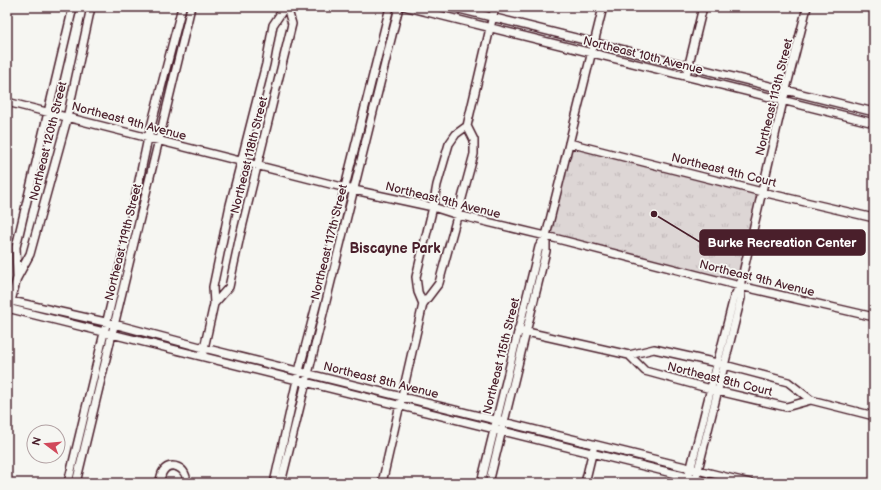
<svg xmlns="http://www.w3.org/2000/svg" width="881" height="490" font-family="'Balsamiq Sans',sans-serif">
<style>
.park{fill:url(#park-tufts);stroke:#947a80}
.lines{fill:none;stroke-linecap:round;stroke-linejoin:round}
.street-casing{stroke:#4a1f2b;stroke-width:10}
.street{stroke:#f6f6f2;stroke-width:7}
.labels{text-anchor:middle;stroke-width:3.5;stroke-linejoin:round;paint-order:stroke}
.street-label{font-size:12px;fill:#4a1f2b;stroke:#f6f6f2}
.quarter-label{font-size:14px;font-weight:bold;fill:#4a1f2b;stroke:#f6f6f2}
.leader{fill:none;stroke:#4a1f2b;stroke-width:1.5}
.callout-dot{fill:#4a1f2b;stroke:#f6f6f2;stroke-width:1.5}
.callout{fill:#4a1f2b;stroke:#4a1f2b;stroke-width:1.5}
.callout-label{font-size:13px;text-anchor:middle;font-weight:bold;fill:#fff}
</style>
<defs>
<pattern id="park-tufts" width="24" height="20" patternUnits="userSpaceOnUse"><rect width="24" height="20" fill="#ddd6d5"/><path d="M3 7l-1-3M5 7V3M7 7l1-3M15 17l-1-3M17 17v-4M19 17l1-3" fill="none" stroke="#bfb7b7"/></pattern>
</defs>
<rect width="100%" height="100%" fill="#f6f6f2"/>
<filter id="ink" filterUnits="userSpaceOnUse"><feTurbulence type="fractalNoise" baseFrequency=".025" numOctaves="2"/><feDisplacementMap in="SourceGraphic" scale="8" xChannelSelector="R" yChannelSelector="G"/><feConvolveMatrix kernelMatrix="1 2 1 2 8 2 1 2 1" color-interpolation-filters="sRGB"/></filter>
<g filter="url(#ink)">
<path class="park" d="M 569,143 L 762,192 L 740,286 L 546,236 Z"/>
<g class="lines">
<g class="street-casing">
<path id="street" d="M 407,7 L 874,123
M 451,7 L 874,112
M 871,7 L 874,10
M 686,76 L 703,7
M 7,102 L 354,190 L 433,207 L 458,215 L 546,236 L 740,286 L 874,317
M 569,143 L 762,192 L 874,218
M 17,277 L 16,247 L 73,7
M 7,300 L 114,324 L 204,348 L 750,483
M 214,304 L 229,287 L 240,236 L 292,24 L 287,7
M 423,304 L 418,292 L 416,277 L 433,207 L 437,185 L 449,144 L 456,134 L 467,126 L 495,7
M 10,305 L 17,278 L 30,254 L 66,123 L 91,7
M 7,308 L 712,483
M 518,330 L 629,355 L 654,349 L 717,363 L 788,382 L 811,400 L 874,416
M 203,353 L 214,304 L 213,287 L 230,205 L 266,64 L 273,25 L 285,7
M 629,355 L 645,371 L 718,391 L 786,407 L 811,400
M 697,474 L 741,298 L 740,286
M 68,483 L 127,237 L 148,138 L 182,7
M 76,483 L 191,7
M 159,483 C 160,480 161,476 162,473 C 169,459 189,468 186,483
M 274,483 L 299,371 L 328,260 L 345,187 L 390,7
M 281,483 L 399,7
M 382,483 L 423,304 L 439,283 L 474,154 L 474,140 L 467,126
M 481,483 L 539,247 L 546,236
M 489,483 L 546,251 L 546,236 L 603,7
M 585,483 L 593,450
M 687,483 L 734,297 L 740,286 L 783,101 L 807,7"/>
</g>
<use href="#street" class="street"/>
</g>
</g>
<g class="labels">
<g class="street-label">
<text transform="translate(643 55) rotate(14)" y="4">Northeast 10th Avenue</text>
<text transform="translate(774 97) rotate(-76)" y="4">Northeast 113th Street</text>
<text transform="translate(129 121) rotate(15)" y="4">Northeast 9th Avenue</text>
<text transform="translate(48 141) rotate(-76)" y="4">Northeast 120th Street</text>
<text transform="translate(249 155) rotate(-76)" y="4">Northeast 118th Street</text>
<text transform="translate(724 170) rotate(14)" y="4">Northeast 9th Court</text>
<text transform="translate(443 200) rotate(14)" y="4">Northeast 9th Avenue</text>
<text transform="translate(123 242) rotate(-76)" y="4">Northeast 119th Street</text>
<text transform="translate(329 242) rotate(-76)" y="4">Northeast 117th Street</text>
<text transform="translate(757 278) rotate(14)" y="4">Northeast 9th Avenue</text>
<text transform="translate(501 356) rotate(-76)" y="4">Northeast 115th Street</text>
<text transform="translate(720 379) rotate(14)" y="4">Northeast 8th Court</text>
<text transform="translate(381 380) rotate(14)" y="4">Northeast 8th Avenue</text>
</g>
<g class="quarter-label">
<text x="395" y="253">Biscayne Park</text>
</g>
</g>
<path class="leader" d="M654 214L700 242"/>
<circle class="callout-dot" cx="654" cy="214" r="4"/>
<rect class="callout" x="700" y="230" width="165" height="25" rx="4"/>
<g class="callout-label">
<text x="782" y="247">Burke Recreation Center</text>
</g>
<rect width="881" height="490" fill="none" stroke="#f6f6f2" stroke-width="24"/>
<rect x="12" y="12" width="857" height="466" fill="none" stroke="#4a1f2b" stroke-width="1.5" filter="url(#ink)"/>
<g transform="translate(46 444) rotate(286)"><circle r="19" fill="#f6f6f2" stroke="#b1a0a2"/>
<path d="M0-3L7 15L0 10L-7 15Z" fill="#d1495b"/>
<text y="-6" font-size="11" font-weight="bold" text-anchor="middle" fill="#4a1f2b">N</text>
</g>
</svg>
